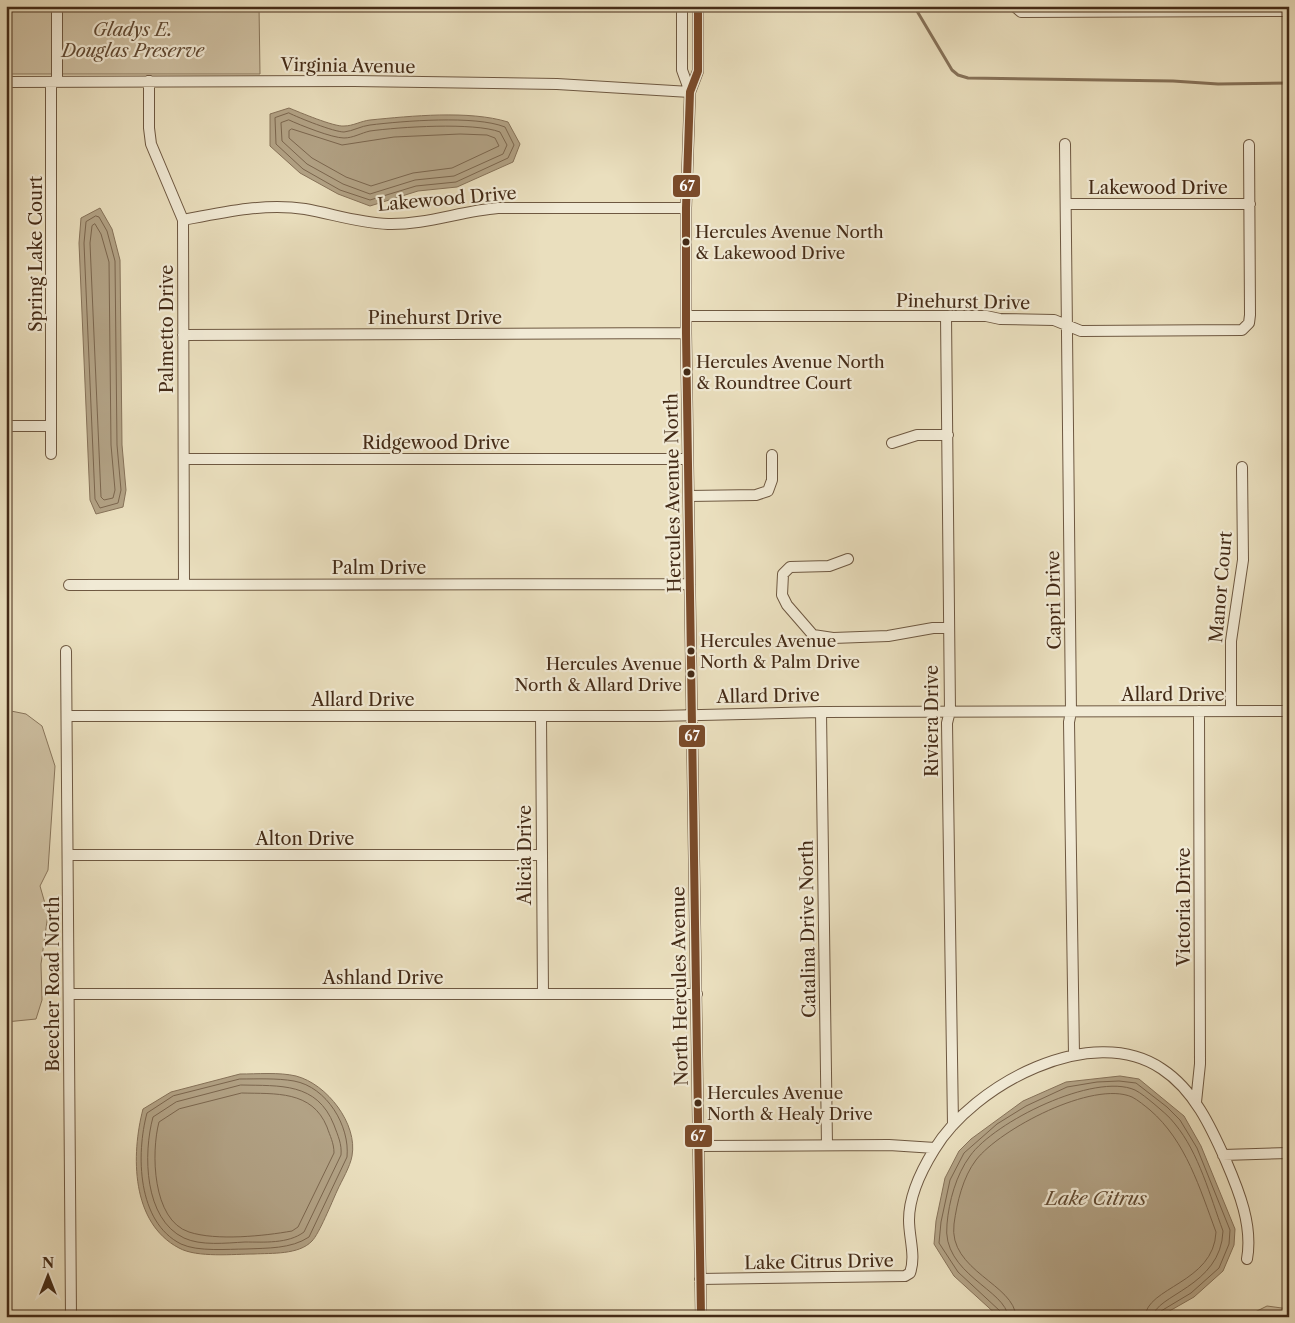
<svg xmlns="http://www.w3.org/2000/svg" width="1295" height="1323" font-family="'Libre Caslon Text',serif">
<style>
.green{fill:#cec0a2;stroke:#89765c}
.water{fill:#b2a285;stroke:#867259}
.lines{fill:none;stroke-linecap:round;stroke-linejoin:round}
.shore{stroke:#7b664e;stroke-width:1}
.stream{stroke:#867259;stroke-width:3}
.minor-casing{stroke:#6e5841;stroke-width:12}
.minor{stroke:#f1ead5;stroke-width:10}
.bus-1-casing{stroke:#f1ead5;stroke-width:11}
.bus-1{stroke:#7a4b2a;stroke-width:8}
.bus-dot{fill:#442b17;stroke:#f1ead5;stroke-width:2}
.labels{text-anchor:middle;stroke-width:4.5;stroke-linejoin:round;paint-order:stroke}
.bus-label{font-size:17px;fill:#442b17;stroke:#f1ead5;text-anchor:start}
.park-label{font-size:18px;font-style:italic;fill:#604933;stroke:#f1ead5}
.street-label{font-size:18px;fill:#442b17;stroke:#f1ead5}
.water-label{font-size:19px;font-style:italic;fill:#604932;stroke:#f1ead5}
.line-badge{stroke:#f1ead5;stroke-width:2}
.badge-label{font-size:14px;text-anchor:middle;font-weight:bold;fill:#fff}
</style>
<rect width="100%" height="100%" fill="#eadfbe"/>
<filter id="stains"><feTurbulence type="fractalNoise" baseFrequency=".004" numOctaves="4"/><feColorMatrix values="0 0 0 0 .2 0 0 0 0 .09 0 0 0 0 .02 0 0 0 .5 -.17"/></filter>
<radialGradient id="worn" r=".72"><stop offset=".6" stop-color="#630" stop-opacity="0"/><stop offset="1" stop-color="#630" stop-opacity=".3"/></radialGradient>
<path class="green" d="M 6,6 L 259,6 L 260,74 L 6,74 Z
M 6,710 L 26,714 L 42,726 L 55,766 L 48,870 L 40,886 L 48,914 L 41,964 L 42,1000 L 36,1019 L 6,1022 Z
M 1267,1306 L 1289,1309 L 1289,1317 L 1245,1317 Z"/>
<path class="water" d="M 289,108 C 299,112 334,127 344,126 C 353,126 361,121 370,120 C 411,116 469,110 508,122 L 520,144 L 513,162 L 457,187 L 418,191 L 370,206 L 338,194 L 300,173 L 270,146 L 270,114 Z
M 100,208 L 112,229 L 120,260 L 122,445 L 126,490 L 123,507 L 96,514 L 90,500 L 79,243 L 81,218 Z
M 240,1074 C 257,1074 279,1072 296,1076 C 327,1084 358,1124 352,1156 C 350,1167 342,1180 337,1191 C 332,1202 319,1234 312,1241 C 299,1255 271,1253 254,1254 C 234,1254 197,1258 179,1248 C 131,1223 131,1155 143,1109 L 171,1092 Z
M 1120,1076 L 1139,1079 L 1184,1116 L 1201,1146 L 1235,1229 L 1234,1245 L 1223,1271 L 1194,1297 L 1159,1317 L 999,1317 L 954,1276 L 934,1244 L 936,1221 L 945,1178 L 959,1151 L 971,1139 L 1023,1101 L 1066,1082 Z"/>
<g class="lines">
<path class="shore" d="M 289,113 C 299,118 334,132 344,132 C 353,131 361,126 370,125 C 403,121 475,115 505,127 L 514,145 L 508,158 L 456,182 L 416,186 L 370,200 L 340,190 L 303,169 L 276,144 L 275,118 Z
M 289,120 C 300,125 332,138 344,138 C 353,138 361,133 370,131 C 399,127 474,122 500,132 L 507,145 L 503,154 L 454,176 L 415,180 L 370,194 L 343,184 L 307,164 L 282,141 L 281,123 Z
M 292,129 L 342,145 L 394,137 L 460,134 L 487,135 L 495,138 L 499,146 L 452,168 L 413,173 L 371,186 L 346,177 L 312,158 L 289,138 L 289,131 Z
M 96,216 L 99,217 L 107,231 L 115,261 L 117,445 L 121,490 L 118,503 L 100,508 L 95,499 L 84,243 L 86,222 Z
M 95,224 L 101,234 L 109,262 L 111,445 L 115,490 L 113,498 L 104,500 L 101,497 L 90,243 L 92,226 Z
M 240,1079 C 257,1079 277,1078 294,1081 C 327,1087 350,1126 347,1157 L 309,1237 C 291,1249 267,1248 246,1249 C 228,1249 198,1252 181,1244 C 137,1222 136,1154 147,1113 L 173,1096 Z
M 241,1085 C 280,1086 317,1082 334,1125 C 338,1136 342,1144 341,1155 L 304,1232 C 288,1244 264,1242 245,1242 C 226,1243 201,1246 184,1238 C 144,1219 143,1154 153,1117 L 176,1102 Z
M 242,1093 C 275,1094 312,1090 327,1127 C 330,1136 334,1143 334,1153 L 298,1227 L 292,1231 C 264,1236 216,1241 189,1232 C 152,1220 151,1152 159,1122 L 179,1109 Z
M 1002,1317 L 1000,1311 L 958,1272 L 939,1243 L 941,1222 L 950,1180 L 964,1153 L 997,1124 L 1026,1106 L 1067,1087 L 1097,1082 L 1119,1081 L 1136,1083 L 1167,1107 L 1180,1120 L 1197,1148 L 1230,1230 L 1229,1244 L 1219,1268 L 1191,1293 L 1161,1311 L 1159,1317
M 1008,1317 C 1007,1290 941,1274 947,1224 C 949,1201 956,1175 970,1156 C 994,1122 1094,1072 1135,1090 C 1141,1093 1148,1099 1153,1103 C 1161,1110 1169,1116 1175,1124 C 1199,1153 1210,1196 1223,1231 C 1221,1287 1154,1295 1153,1317
M 1016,1317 C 1015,1284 948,1271 954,1224 C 957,1202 963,1177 976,1160 C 1000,1129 1093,1080 1132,1097 C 1138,1100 1145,1106 1150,1110 C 1186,1141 1200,1189 1216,1232 C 1214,1283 1146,1287 1145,1317"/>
<path class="stream" d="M 914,6 L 952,70 L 958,75 L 968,78 L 1173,81 L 1218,84 L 1289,83"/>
<g class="minor-casing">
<path id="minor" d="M 57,6 L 57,82
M 682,6 L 682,70 L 690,92
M 698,6 L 698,71 L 690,92 L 686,208 L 686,333 L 701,1317
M 1014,6 L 1021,12 L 1289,11
M 149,81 L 149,128 L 151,144 L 183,220 L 184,584
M 6,82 L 354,81 L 557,84 L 690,92
M 51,82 L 51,454
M 1065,144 L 1071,712 L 1069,722 L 1074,1055
M 1067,204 L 1250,204
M 183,220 C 224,212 264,203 305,209 C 333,214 360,223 388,224 C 425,225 461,211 498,208 L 686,208
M 686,316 L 986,316 L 1000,319 L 1054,320 L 1081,331 L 1242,330 L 1249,323 L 1250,315 L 1249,145
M 946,316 L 950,711 L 947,723 L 953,1125
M 183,335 L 686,333
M 6,426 L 51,426
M 892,443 L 917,435 L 948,435
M 184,459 L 688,459
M 689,496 L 756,495 L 768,491 L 772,480 L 772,455
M 848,559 L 829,566 L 790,567 L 783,574 L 782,595 L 787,605 L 813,635 L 833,638 L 888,636 L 933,628 L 949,628
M 69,585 L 690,584
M 66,651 L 71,1317
M 1231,711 L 1231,641 L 1243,560 L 1242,467
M 821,712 L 827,1145
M 67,716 L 659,716 L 821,712 L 1289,711
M 541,716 L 543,994
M 68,855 L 542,855
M 69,994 L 697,994
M 1196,1102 L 1200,1064 L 1199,711
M 698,1146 L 889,1145 L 935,1148
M 1223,1155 L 1289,1153
M 700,1279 L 905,1276 L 910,1273 C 916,1256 909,1238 909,1220 C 909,1195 921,1171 934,1150 C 973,1085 1092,1021 1162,1069 C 1194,1090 1211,1127 1226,1161 C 1239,1191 1253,1226 1247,1259"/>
</g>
<use href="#minor" class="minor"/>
<g class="bus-1-casing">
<path id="bus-1" d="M 698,6 L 698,71 L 690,92 L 686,208 L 686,333 L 701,1317"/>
</g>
<use href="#bus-1" class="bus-1"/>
</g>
<g class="bus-dot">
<circle cx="686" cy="242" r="4.5"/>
<circle cx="687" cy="372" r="4.5"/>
<circle cx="691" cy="651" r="4.5"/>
<circle cx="691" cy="674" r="4.5"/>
<circle cx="698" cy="1103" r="4.5"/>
</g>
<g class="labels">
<g class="bus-label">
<text x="695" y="238">Hercules Avenue North<tspan x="695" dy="21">&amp; Lakewood Drive</tspan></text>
<text x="696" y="368">Hercules Avenue North<tspan x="696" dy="21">&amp; Roundtree Court</tspan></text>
<text x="700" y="647">Hercules Avenue<tspan x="700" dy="21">North &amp; Palm Drive</tspan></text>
<text x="682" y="670" text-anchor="end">Hercules Avenue<tspan x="682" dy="21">North &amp; Allard Drive</tspan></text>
<text x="707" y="1099">Hercules Avenue<tspan x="707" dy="21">North &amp; Healy Drive</tspan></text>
</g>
<g class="park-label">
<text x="133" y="36">Gladys E.<tspan x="133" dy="21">Douglas Preserve</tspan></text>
</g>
<g class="street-label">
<text transform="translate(348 66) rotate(1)" y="6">Virginia Avenue</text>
<text x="1158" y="194">Lakewood Drive</text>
<text transform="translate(447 199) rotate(-5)" y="6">Lakewood Drive</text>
<text transform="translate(36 254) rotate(-90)" y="6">Spring Lake Court</text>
<text transform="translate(963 302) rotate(1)" y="6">Pinehurst Drive</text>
<text x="435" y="324">Pinehurst Drive</text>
<text transform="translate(167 329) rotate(-90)" y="6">Palmetto Drive</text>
<text x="436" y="449">Ridgewood Drive</text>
<text transform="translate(673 493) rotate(-91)" y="6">Hercules Avenue North</text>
<text x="379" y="574">Palm Drive</text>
<text transform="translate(1221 587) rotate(-85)" y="6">Manor Court</text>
<text transform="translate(1054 600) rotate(-91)" y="6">Capri Drive</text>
<text x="1173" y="701">Allard Drive</text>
<text transform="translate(768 696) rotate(-1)" y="6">Allard Drive</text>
<text x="363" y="706">Allard Drive</text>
<text transform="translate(932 721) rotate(-90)" y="6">Riviera Drive</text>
<text x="305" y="845">Alton Drive</text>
<text transform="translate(525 855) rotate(-90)" y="6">Alicia Drive</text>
<text transform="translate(1184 907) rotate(-90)" y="6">Victoria Drive</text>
<text transform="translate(808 929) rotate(-91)" y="6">Catalina Drive North</text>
<text x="383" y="984">Ashland Drive</text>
<text transform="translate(53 984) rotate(-90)" y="6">Beecher Road North</text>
<text transform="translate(680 986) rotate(-91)" y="6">North Hercules Avenue</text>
<text transform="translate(819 1262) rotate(-1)" y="6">Lake Citrus Drive</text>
</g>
<g class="water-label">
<text x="1096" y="1205">Lake Citrus</text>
</g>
</g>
<g class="line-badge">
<rect x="672" y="174" width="29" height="24" rx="5" fill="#7a4b2a"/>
<rect x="678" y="724" width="28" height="24" rx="5" fill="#7a4b2a"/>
<rect x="684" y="1124" width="29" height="24" rx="5" fill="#7a4b2a"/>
</g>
<g class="badge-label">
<text x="687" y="191">67</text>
<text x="692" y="741">67</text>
<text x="698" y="1141">67</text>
</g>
<rect width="1295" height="1323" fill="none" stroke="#eadfbe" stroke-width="25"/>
<rect x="8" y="8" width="1280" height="1308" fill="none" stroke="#442b17" stroke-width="2.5"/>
<rect x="12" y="12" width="1270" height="1298" fill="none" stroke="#442b17"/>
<g transform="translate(48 1276)" stroke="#f1ead5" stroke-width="4" paint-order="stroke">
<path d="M0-4L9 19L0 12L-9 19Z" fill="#442b17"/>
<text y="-8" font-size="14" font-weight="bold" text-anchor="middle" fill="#442b17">N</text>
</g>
<rect width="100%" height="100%" filter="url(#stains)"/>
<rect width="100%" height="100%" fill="url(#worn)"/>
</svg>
